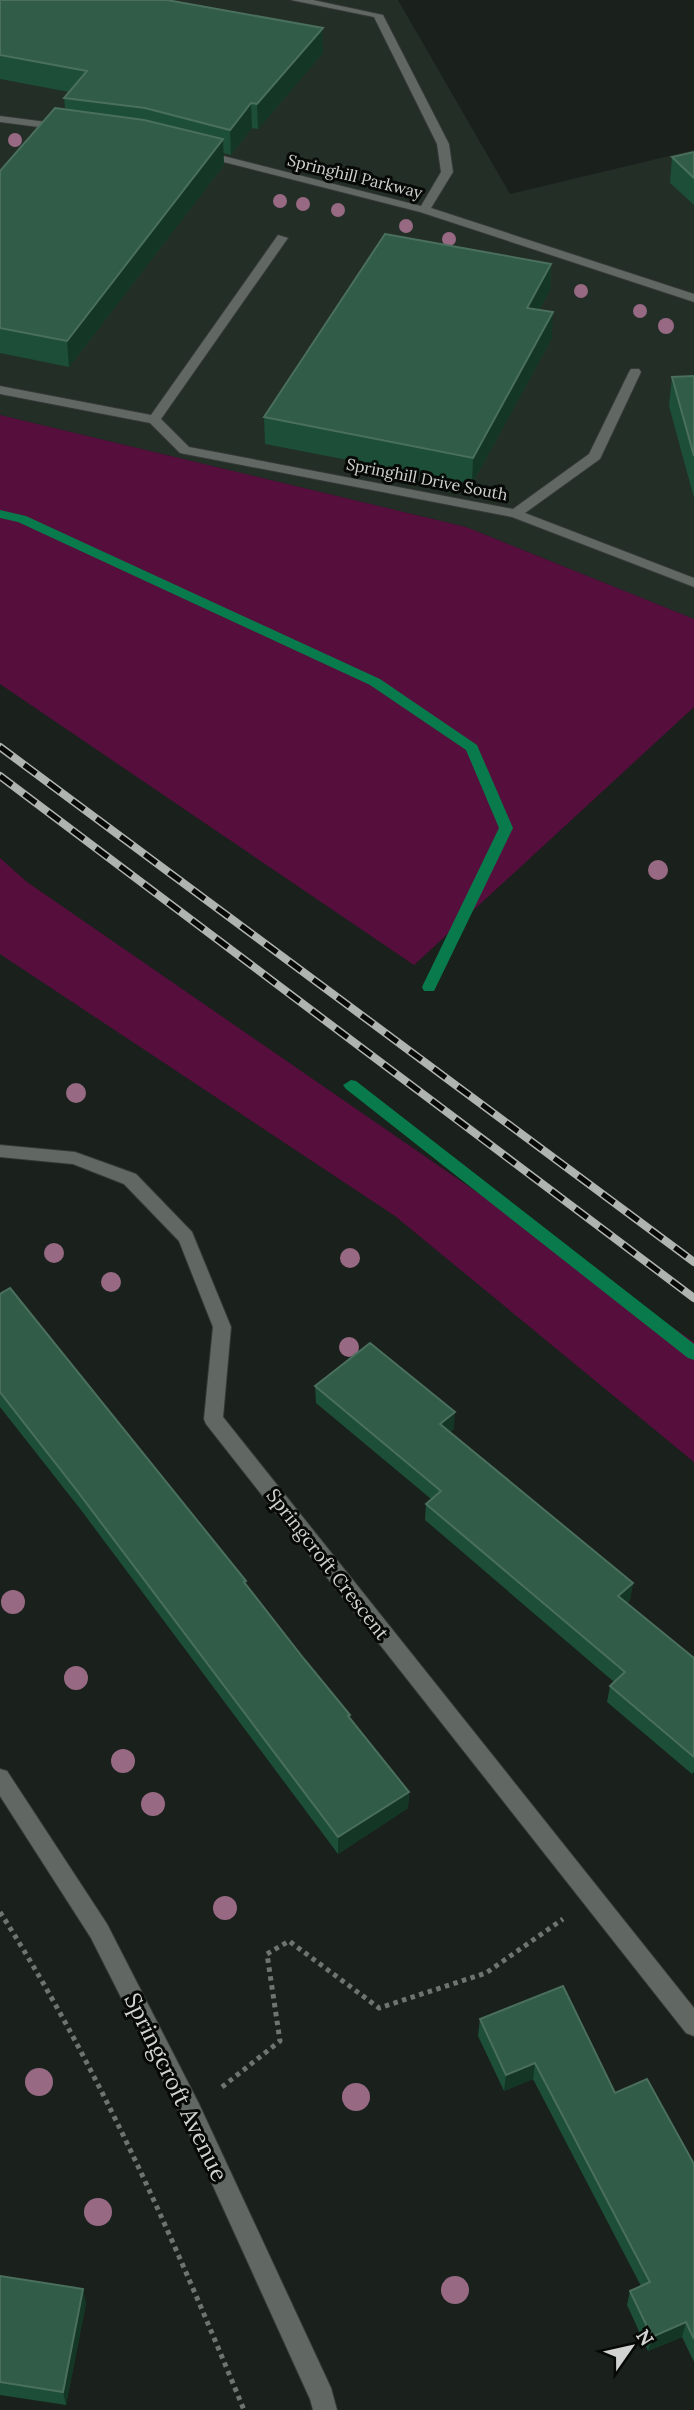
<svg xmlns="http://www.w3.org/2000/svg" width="694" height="2410" font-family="Lora,serif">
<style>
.built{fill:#232e27}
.green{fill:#560e3d}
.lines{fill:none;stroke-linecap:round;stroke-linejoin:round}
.stream{fill:#097a4b;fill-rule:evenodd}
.minor-casing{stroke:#363937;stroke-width:2}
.path{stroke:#6f7471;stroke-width:5;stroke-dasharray:4.5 4.5;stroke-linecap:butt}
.minor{fill:#616863;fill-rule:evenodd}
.rail-casing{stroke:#b0b4b1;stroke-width:8}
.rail{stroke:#070907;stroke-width:5;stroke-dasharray:15;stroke-linecap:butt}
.tree{fill:#976982}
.wall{fill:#1d4e37}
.shaded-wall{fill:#143625}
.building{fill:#315c47;stroke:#4a6f5d;stroke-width:2}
.labels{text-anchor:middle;stroke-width:6;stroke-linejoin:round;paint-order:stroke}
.far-street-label{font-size:16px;fill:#d0d3d1;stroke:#070907}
.street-label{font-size:19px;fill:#d0d3d1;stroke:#070907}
.near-street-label{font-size:23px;fill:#d0d3d1;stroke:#070907}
</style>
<rect width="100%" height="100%" fill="#1a201c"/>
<path class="built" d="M 0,0 L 398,0 L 510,194 L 694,150 L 694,619 L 466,527 L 0,415 Z"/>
<path class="green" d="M 0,415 L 466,527 L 694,619 L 694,707 L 414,965 L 0,684 Z
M 0,858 L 27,882 L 694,1342 L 694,1462 L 395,1216 L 0,954 Z"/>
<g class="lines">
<path class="stream" d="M 0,510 L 26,516 L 380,679 L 477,745 L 513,828 L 434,991 L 424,991 L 422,987 L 499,828 L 466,750 L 370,685 L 18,522 L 0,518 Z
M 351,1080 L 356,1081 L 694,1344 L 694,1360 L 688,1358 L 346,1089 L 343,1085 Z"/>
<g class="minor-casing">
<path id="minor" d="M 291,0 L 313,0 L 383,15 L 449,144 L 453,172 L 431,208 L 694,294 L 694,302 L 420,212 L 196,155 L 194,153 L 200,150 L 421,206 L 441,172 L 437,144 L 374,17 Z
M 0,116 L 62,124 L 68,127 L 62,130 L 0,122 Z
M 278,235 L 288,238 L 161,419 L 189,447 L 513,509 L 589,454 L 629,372 L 631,369 L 639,369 L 641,372 L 600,459 L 525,513 L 694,578 L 694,587 L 512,517 L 185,454 L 180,453 L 150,423 L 0,394 L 0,386 L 151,415 Z
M 0,1145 L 75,1152 L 136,1174 L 192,1232 L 231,1327 L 223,1417 L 694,2008 L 694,2036 L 686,2033 L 206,1424 L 204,1419 L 213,1327 L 179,1241 L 124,1184 L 73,1164 L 0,1157 Z
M 0,1769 L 7,1771 L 107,1924 L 199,2104 L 331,2388 L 337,2410 L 313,2410 L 310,2399 L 183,2120 L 91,1938 L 0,1796 Z"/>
</g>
<path class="path" d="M 0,1912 C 99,2067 174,2240 244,2410
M 222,2087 L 280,2041 L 267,1954 L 289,1941 L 379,2008 L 486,1973 L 563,1919"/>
<use href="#minor" class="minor"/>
<g class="rail-casing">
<path id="rail" d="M 0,747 L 694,1262
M 0,776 L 694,1298"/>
</g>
<use href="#rail" class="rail"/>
</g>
<g class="tree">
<circle cx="15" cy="140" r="7"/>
<circle cx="280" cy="201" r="7"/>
<circle cx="303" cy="204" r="7"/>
<circle cx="338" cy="210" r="7"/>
<circle cx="406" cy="226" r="7"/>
<circle cx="449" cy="239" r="7"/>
<circle cx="581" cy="291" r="7"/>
<circle cx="640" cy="311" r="7"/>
<circle cx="666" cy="326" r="8"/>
<circle cx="658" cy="870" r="10"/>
<circle cx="76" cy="1093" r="10"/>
<circle cx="54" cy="1253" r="10"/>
<circle cx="350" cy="1258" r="10"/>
<circle cx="111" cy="1282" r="10"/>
<circle cx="349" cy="1347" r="10"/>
<circle cx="13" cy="1602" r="12"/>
<circle cx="76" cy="1678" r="12"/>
<circle cx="123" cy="1761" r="12"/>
<circle cx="153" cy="1804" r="12"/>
<circle cx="225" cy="1908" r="12"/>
<circle cx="39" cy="2082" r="14"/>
<circle cx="356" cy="2097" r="14"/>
<circle cx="98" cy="2212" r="14"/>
<circle cx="455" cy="2290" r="14"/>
</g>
<path class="wall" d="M 0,0 L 323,53 L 258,129 L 252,128 L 231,155 L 223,153 L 224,165 L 69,367 L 0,353 L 0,171 L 65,109 L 64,98 L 69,92 L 0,79 Z
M 694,152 L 694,205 L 670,183 L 672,157 Z
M 551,264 L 550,290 L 539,310 L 552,338 L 472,484 L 265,444 L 264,417 Z
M 694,376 L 694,498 L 669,406 L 672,377 Z
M 0,1294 L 246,1585 L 350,1719 L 409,1792 L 408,1808 L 338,1854 L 81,1510 L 0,1407 Z
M 315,1386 L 454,1429 L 450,1432 L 633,1583 L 630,1600 L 627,1603 L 694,1658 L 694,1772 L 692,1774 L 607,1702 L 610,1686 L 614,1682 L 425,1520 L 426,1504 L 431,1499 L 316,1403 Z
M 480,2019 L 615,2093 L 694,2164 L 694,2362 L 682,2337 L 648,2351 L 627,2305 L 630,2291 L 641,2286 L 533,2079 L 504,2091 L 478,2036 Z
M 0,2276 L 86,2303 L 66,2405 L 0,2395 Z"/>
<path class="shaded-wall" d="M 323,28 L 323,53 L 258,129 L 257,104 Z
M 251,103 L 252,128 L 231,155 L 230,130 Z
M 223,139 L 224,165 L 69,367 L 67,341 Z
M 551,264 L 550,290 L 525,334 L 527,308 Z
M 553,312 L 552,338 L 472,484 L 473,458 Z
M 455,1412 L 454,1429 L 439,1441 L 440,1424 Z
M 633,1583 L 630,1600 L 616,1612 L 618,1596 Z
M 409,1792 L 408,1808 L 338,1854 L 338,1837 Z
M 535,2063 L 533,2079 L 504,2091 L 506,2075 Z
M 83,2289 L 86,2303 L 66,2405 L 63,2392 Z
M 686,2322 L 682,2337 L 648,2351 L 652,2337 Z"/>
<path class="building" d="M 0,0 L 167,0 L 323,28 L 257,104 L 251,103 L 230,130 L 145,108 L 64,98 L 87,71 L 0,55 Z
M 55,108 L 144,120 L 223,139 L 67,341 L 0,328 L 0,171 Z
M 694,152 L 694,178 L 672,157 Z
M 385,234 L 551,264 L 527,308 L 553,312 L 473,458 L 264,417 Z
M 694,376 L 694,456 L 672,377 Z
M 10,1288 L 246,1581 L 244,1582 L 304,1659 L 350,1715 L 348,1716 L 409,1792 L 338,1837 L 78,1492 L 0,1392 L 0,1294 Z
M 370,1343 L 455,1412 L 440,1424 L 633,1583 L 618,1596 L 694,1658 L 694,1757 L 610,1686 L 625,1672 L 426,1504 L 441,1491 L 315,1386 Z
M 563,1986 L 615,2093 L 647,2079 L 694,2164 L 694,2339 L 686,2322 L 652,2337 L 630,2291 L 650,2282 L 535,2063 L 506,2075 L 480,2019 Z
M 0,2276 L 83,2289 L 63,2392 L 0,2382 Z"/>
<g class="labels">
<g class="far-street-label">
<text transform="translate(355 176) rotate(14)" y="6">Springhill Parkway</text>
<text transform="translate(427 479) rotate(11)" y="6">Springhill Drive South</text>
</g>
<g class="street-label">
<text transform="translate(328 1564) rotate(52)" y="7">Springcroft Crescent</text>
</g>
<g class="near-street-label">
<text transform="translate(176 2087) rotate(64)" y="8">Springcroft Avenue</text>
</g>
</g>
<g transform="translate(631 2347) rotate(56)" stroke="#070907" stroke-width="5" paint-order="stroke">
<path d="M0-5L12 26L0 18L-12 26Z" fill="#d0d3d1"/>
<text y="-10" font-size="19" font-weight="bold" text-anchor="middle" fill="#d0d3d1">N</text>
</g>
</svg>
